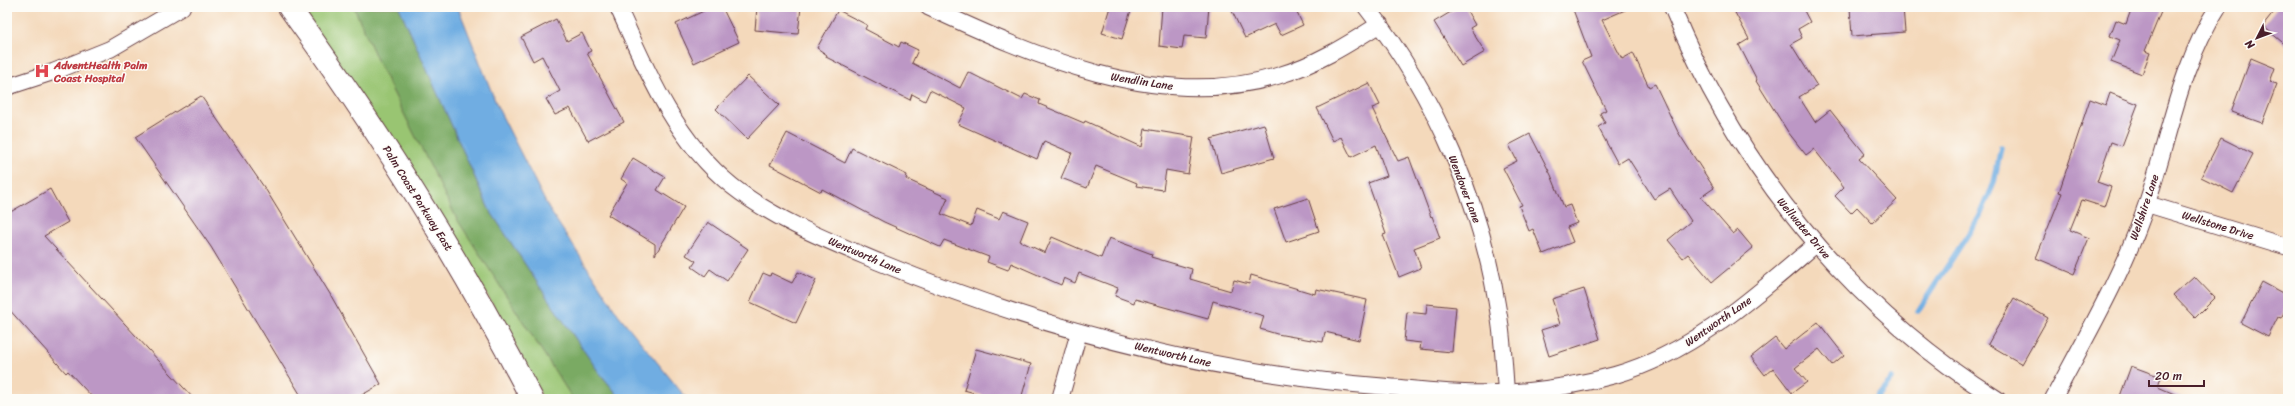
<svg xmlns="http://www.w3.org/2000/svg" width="2295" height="406" font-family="Sriracha,sans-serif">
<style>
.green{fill:#99c572;stroke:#72724e}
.forest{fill:#7aaa64;stroke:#626448}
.water{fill:#70ade2;stroke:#5d6686}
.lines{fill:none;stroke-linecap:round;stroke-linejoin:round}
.stream{stroke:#70ade2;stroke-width:5.5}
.building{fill:#bc97c5}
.minor-casing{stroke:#643b41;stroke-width:18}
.primary-casing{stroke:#643b41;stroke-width:24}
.minor{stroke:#fff;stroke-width:16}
.primary{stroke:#fff;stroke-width:22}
.labels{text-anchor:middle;stroke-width:3;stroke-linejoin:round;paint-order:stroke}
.health-label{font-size:11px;font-weight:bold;fill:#be3a42;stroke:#fdfcf7;text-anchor:start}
.street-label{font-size:11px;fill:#4a1f2b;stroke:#fdfcf7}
</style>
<rect width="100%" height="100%" fill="#fdfcf7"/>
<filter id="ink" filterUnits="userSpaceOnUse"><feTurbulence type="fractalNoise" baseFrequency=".025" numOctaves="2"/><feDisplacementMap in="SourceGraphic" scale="8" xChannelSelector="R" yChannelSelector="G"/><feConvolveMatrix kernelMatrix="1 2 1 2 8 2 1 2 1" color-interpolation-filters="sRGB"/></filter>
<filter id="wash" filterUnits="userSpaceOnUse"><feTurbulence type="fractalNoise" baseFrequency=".012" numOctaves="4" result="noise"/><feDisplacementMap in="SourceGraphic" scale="16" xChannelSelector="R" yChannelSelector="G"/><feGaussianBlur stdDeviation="0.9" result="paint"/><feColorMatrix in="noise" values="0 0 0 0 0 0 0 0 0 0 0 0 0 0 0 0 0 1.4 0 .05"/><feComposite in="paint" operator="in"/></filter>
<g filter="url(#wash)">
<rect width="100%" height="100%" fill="#f4d9bb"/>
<path class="green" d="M 301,7 L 354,7 L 378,62 L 457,219 L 573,399 L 543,399 C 475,261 386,135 301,7 Z"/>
<path class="forest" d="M 354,7 L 399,7 L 489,209 L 546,296 L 598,371 L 621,399 L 573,399 L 457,219 L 378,62 Z"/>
<path class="water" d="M 399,7 L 458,7 L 498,108 L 549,209 L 618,314 L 687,399 L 621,399 L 598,371 L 546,296 L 489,209 Z"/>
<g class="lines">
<path class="stream" d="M 1918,311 L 1980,216 L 1994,183 L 2001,147
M 1876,399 L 1892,379"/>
</g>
<g id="blocks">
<path class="building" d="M 712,7 L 722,7 L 739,42 L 694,63 L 676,24 Z
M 757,7 L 801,7 L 798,34 L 755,30 Z
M 1110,7 L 1132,7 L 1122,39 L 1102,33 Z
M 1162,7 L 1209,7 L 1206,38 L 1184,36 L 1182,49 L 1159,46 Z
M 1230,7 L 1294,7 L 1303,25 L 1281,35 L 1275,24 L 1245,38 Z
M 1459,7 L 1465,7 L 1475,25 L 1470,28 L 1485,52 L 1461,66 L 1434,22 Z
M 1572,7 L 1632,7 L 1602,20 L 1622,59 L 1633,53 L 1649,87 L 1655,84 L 1678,132 L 1714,188 L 1701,197 L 1733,234 L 1738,230 L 1753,248 L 1712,282 L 1688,254 L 1683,258 L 1668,240 L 1691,221 L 1670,189 L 1654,199 L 1628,158 L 1618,164 L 1598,127 L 1605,123 L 1600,113 L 1606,110 L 1582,61 L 1591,57 Z
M 1732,7 L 1802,7 L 1810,22 L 1798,29 L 1802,38 L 1791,44 L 1817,86 L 1799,97 L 1815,122 L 1830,110 L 1865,154 L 1859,159 L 1897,200 L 1872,223 L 1857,207 L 1851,213 L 1835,196 L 1844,187 L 1814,149 L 1806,155 L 1788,132 L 1756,81 L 1757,80 L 1739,45 L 1749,39 Z
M 1850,7 L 1903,7 L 1905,32 L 1852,36 Z
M 2132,7 L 2163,7 L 2145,51 L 2150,53 L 2142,74 L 2111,62 L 2120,40 L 2110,36 L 2116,20 L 2126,24 Z
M 2278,7 L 2288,7 L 2288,47 L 2263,26 Z
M 838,10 L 867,25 L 865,29 L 899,47 L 901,42 L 918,50 L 912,63 L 960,88 L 968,72 L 1022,99 L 1025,94 L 1040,100 L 1039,104 L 1084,123 L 1085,121 L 1142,147 L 1145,129 L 1194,137 L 1188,174 L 1166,170 L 1163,190 L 1136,186 L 1137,183 L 1096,166 L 1087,188 L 1061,178 L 1072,153 L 1044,141 L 1037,159 L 958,124 L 966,108 L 930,90 L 925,101 L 912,94 L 910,100 L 826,57 L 827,55 L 817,48 Z
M 556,19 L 567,41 L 582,33 L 591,51 L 587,53 L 624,122 L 588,141 L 570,108 L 555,115 L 546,99 L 560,91 L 542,56 L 533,61 L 521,37 Z
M 2251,58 L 2275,68 L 2270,82 L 2277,84 L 2262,123 L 2231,112 Z
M 748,76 L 779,105 L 747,139 L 716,109 Z
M 1369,83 L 1380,105 L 1372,108 L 1398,161 L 1409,157 L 1431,217 L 1432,216 L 1440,238 L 1414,248 L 1421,268 L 1399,277 L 1383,235 L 1386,234 L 1368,183 L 1387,176 L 1376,145 L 1351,157 L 1341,137 L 1333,141 L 1317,108 Z
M 2110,93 L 2138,104 L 2122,146 L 2111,142 L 2097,182 L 2111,187 L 2104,207 L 2082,200 L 2070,230 L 2089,238 L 2074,274 L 2036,258 L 2062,193 L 2059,192 L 2090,99 L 2106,105 Z
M 201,96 L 266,190 L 330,294 L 381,384 L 355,399 L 303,399 L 211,247 L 135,137 Z
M 1264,124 L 1274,158 L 1221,173 L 1211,139 Z
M 787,133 L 845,163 L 852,148 L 907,175 L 906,179 L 948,198 L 941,214 L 971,226 L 977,210 L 999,219 L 1003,211 L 1028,221 L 1020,241 L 1045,253 L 1052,237 L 1101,258 L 1109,238 L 1152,254 L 1151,257 L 1192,269 L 1190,279 L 1231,291 L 1234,280 L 1249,284 L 1251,275 L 1315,294 L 1316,289 L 1367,300 L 1359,340 L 1325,332 L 1323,342 L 1277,334 L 1260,329 L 1264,316 L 1213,301 L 1208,319 L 1135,299 L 1134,303 L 1115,296 L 1118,288 L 1079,273 L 1075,283 L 1064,278 L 1061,285 L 1011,263 L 1008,270 L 987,262 L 989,257 L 944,240 L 940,247 L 884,222 L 822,189 L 821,192 L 770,165 Z
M 1530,134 L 1551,175 L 1564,207 L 1570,205 L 1577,223 L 1567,227 L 1573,242 L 1543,254 L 1533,229 L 1529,231 L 1519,206 L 1522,205 L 1503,168 L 1517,161 L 1509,145 Z
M 2221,138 L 2253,154 L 2233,193 L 2201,177 Z
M 633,158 L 665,177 L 657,190 L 684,207 L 655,255 L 655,244 L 608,215 L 627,183 L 621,179 Z
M 50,189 L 68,222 L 44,236 L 194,399 L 94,399 L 68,371 L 66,373 L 7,307 L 7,214 Z
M 1308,198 L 1319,231 L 1286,242 L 1274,209 Z
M 708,222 L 748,249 L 727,281 L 710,269 L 705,276 L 692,267 L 696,261 L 686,255 Z
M 798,272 L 816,280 L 796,323 L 750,302 L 763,273 L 770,276 L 771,273 L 792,283 Z
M 2194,276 L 2215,298 L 2195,318 L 2173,295 Z
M 2262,282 L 2288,296 L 2288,305 L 2281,318 L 2278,317 L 2268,337 L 2241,323 Z
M 1584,289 L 1600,339 L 1549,356 L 1541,330 L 1560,324 L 1552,299 Z
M 2014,298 L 2048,318 L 2022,364 L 1988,344 Z
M 1427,304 L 1456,307 L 1452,352 L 1420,349 L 1421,343 L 1404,341 L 1407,312 L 1426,314 Z
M 1818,322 L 1844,355 L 1832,365 L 1819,349 L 1795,368 L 1807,382 L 1792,393 L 1773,368 L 1765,375 L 1751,357 L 1775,338 L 1784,349 Z
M 976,349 L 1031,364 L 1021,399 L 996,399 L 964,390 Z
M 2131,366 L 2161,377 L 2158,387 L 2186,399 L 2119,399 Z"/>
</g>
</g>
<g filter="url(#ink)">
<use href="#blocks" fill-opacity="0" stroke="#643b41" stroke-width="1"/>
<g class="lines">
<g class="minor-casing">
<path id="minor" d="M 618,7 C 647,72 675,140 732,186 C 775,220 829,241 879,262 C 1041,329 1214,374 1388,387 C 1413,389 1439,392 1464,393 C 1513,395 1567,388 1615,375 C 1693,353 1755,296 1816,244
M 928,7 C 1034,56 1159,112 1277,76 C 1315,65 1347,45 1380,24
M 1366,7 C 1436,96 1482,204 1499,316 C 1503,341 1504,366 1506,391
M 1672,7 C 1737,167 1850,307 1997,399
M 7,87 L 53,72 L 110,49 L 182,7
M 2147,204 L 2288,247
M 1060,399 L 1079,332
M 2053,399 C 2087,335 2124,272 2147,203 C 2169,138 2180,65 2218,7"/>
</g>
<g class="primary-casing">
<path id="primary" d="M 289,7 C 380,132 461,261 532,399"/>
</g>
<use href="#minor" class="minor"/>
<use href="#primary" class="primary"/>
</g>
</g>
<defs>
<g id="hospital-bare" transform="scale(1.2)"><path d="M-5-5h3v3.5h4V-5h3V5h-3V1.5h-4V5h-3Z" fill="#e0444e" stroke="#fdfcf7" stroke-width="2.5" paint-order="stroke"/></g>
</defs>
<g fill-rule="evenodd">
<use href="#hospital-bare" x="42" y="71"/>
</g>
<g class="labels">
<g class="health-label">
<text x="54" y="69">AdventHealth Palm<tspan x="54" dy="13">Coast Hospital</tspan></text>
</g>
<g class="street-label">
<text transform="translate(1142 81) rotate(9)" y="4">Wendlin Lane</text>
<text transform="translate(1465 189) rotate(69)" y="4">Wendover Lane</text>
<text transform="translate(418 198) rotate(58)" y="4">Palm Coast Parkway East</text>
<text transform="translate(2144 207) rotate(-71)" y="4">Wellshire Lane</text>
<text transform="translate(2218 225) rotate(17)" y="4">Wellstone Drive</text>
<text transform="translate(1804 228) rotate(50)" y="4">Wellwater Drive</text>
<text transform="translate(865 255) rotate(23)" y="4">Wentworth Lane</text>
<text transform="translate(1718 321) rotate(-35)" y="4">Wentworth Lane</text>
<text transform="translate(1173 354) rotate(13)" y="4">Wentworth Lane</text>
</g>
</g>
<rect width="2295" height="406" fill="none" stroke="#fdfcf7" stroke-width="24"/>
<g transform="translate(2257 38) rotate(228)" stroke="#fdfcf7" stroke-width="3" paint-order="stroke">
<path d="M0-3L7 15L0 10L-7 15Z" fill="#4a1f2b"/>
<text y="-6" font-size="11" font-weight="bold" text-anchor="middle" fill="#4a1f2b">N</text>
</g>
<path d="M2149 380v6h55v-6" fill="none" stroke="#4a1f2b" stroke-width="2"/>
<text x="2155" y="380" font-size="12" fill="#4a1f2b" stroke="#fdfcf7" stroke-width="3" paint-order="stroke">20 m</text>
</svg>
